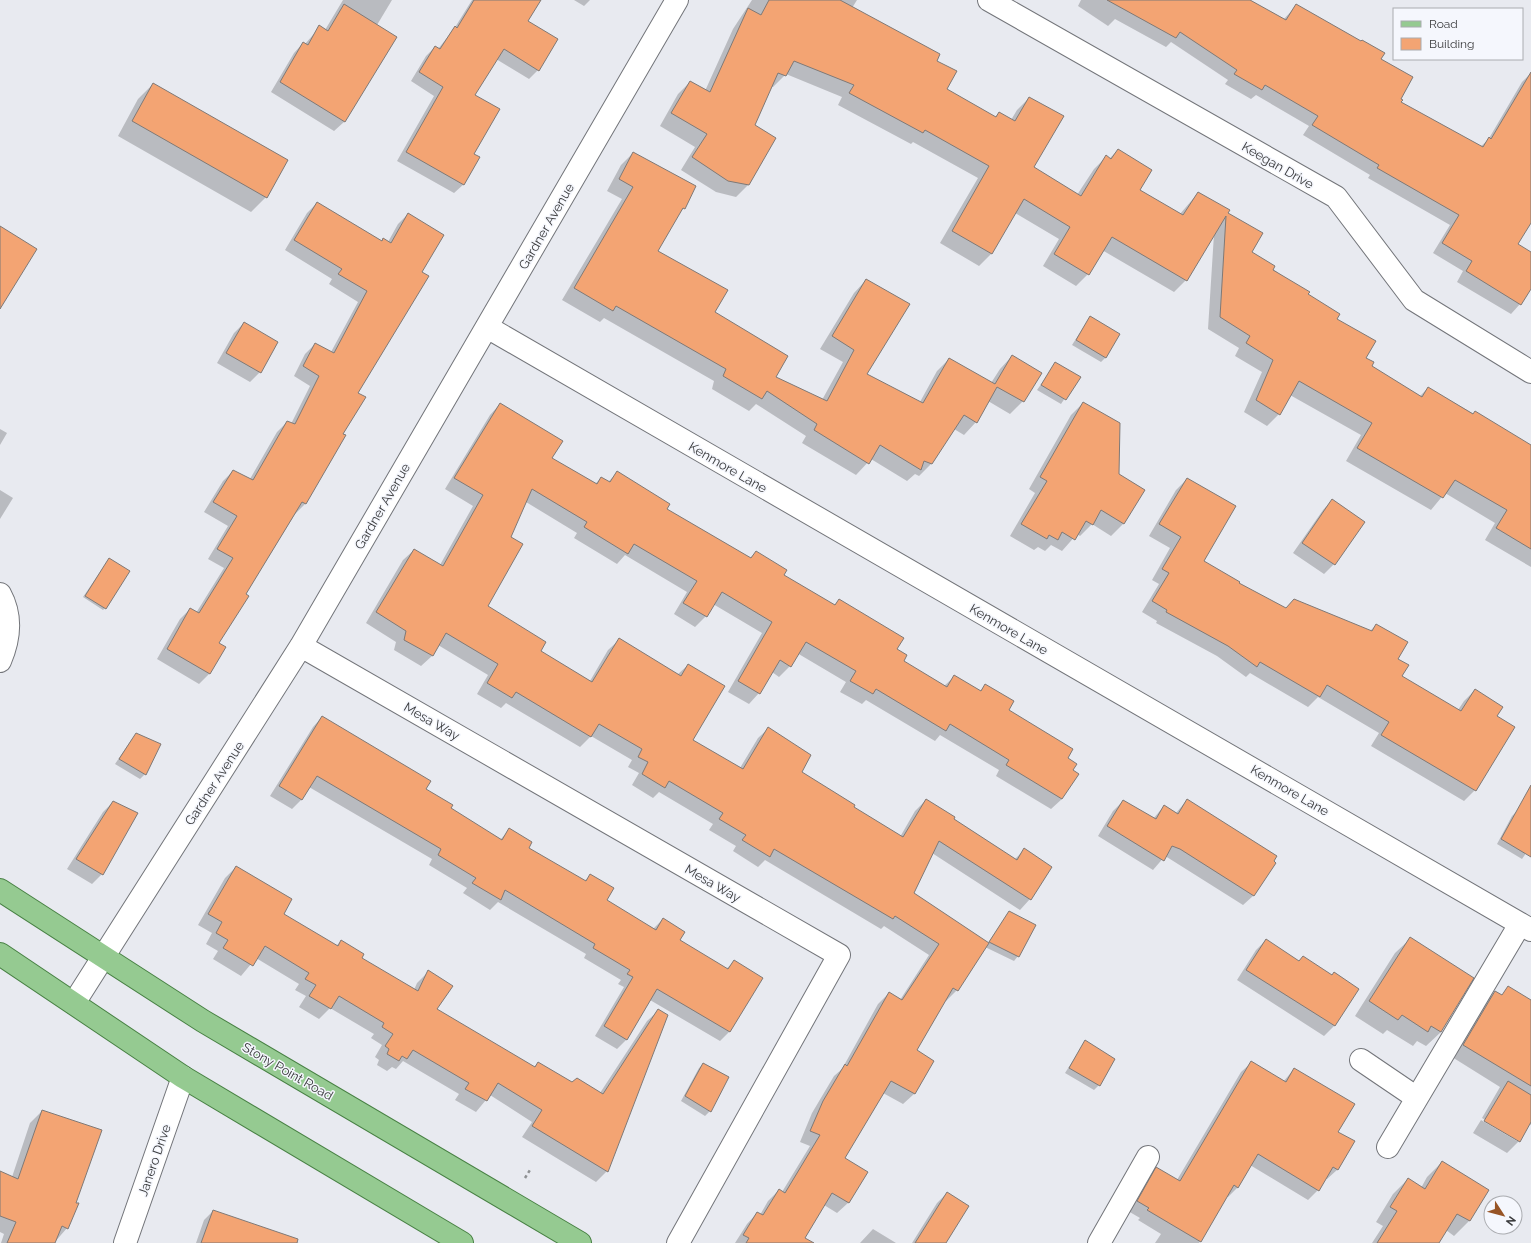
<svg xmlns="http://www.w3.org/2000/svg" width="1531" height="1243" font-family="Raleway,sans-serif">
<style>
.shadow{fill:#0003}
.building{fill:#f3a473;stroke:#7f7976}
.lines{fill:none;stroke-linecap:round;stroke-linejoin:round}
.minor-casing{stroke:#73757a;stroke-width:24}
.major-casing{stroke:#488144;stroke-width:24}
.path{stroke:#8e9093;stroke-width:2.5;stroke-dasharray:3 3;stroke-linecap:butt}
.minor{stroke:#fff;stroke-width:22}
.major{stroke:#95ca91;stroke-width:22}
.labels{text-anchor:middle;stroke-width:3;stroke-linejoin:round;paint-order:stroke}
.street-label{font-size:13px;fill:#3a3b3d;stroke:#f5f7fd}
</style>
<rect width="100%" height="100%" fill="#e8eaf0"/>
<path class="shadow" d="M 343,0 L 392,0 L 377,25 L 395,37 L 344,122 L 334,131 L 271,92 L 294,53 L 303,43 L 305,44 L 320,27 L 325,30 Z
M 472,0 L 540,0 L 527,21 L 538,70 L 529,79 L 496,59 L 473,95 L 473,154 L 464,184 L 454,193 L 397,161 L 434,96 L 411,81 L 426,56 L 435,47 L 438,49 L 454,29 Z
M 574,0 L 590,0 L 584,6 Z
M 752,0 L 857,0 L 852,8 L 935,61 L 946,90 L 995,117 L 999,113 L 1011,120 L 1017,110 L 1029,98 L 1033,168 L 1077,195 L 1094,169 L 1106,157 L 1109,159 L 1118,150 L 1138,191 L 1180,214 L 1198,193 L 1227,213 L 1250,252 L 1307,294 L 1335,319 L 1370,367 L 1420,396 L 1428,388 L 1531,446 L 1531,567 L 1485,540 L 1495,523 L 1445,493 L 1431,510 L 1346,461 L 1361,435 L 1290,395 L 1279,414 L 1267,426 L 1244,412 L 1262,372 L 1235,356 L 1239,348 L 1208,329 L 1214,234 L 1186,280 L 1174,292 L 1102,250 L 1088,274 L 1076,286 L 1043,266 L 1059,239 L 1015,213 L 991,254 L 979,266 L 940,243 L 978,178 L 913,142 L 911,144 L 838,105 L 842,97 L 786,74 L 773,87 L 771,87 L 754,126 L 748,185 L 736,197 L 716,192 L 681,170 L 695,147 L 660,126 L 678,94 L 690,82 L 705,91 L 733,29 Z
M 1081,0 L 1250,0 L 1283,20 L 1296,6 L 1380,60 L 1400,102 L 1480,147 L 1488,140 L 1522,82 L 1531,73 L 1531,221 L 1517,245 L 1531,253 L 1531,287 L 1520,304 L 1511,314 L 1457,282 L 1463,271 L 1433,253 L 1450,225 L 1368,178 L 1370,175 L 1303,135 L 1309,126 L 1256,95 L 1251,99 L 1225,84 L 1228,80 L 1171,42 L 1166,47 L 1115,19 L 1108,26 L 1078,6 Z
M 153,84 L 266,197 L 251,212 L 118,136 L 138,99 Z
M 633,153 L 684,208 L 678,214 L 656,251 L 774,377 L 822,400 L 843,362 L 820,349 L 854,293 L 866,280 L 866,375 L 920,402 L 937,371 L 949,359 L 991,383 L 1000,369 L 1012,356 L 1041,374 L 1023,401 L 1010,414 L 988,401 L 976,422 L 964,435 L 954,429 L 931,464 L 919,476 L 915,474 L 907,481 L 871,459 L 856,475 L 802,443 L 806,436 L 756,404 L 749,411 L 712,389 L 714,381 L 604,318 L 600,322 L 562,300 L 622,199 L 607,191 L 621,165 Z
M 317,203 L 381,241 L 383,239 L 388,242 L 398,224 L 408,214 L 421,272 L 356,394 L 342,434 L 345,436 L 305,504 L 295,514 L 245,595 L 217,644 L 224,648 L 209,674 L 199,684 L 157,659 L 180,619 L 190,609 L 196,613 L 224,568 L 208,559 L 228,526 L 204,512 L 223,481 L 233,471 L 250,479 L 277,432 L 287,422 L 291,424 L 310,386 L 294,376 L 305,354 L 315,344 L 331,352 L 358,302 L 329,284 L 332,279 L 285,250 L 307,213 Z
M 1090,317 L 1106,357 L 1101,362 L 1072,345 Z
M 244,323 L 260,372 L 250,382 L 217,363 L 234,333 Z
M 1056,363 L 1079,377 L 1061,404 L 1037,390 Z
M 1083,403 L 1118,474 L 1144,490 L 1123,524 L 1111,536 L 1092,524 L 1080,536 L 1077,534 L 1062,551 L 1051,545 L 1045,551 L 1038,547 L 1034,550 L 1010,536 L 1035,493 L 1029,489 L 1071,415 Z
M 500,404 L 551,458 L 595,484 L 601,478 L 608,482 L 618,472 L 666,509 L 750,558 L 756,552 L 783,576 L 834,605 L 840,600 L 896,649 L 902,661 L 944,686 L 955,676 L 980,691 L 985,685 L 1007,710 L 1066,758 L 1071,771 L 1062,799 L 1051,809 L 996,776 L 999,770 L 940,735 L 935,741 L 866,700 L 862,704 L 840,692 L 846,682 L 797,653 L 790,666 L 779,677 L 772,672 L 759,693 L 749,704 L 728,692 L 762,633 L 713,604 L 706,616 L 695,627 L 674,614 L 687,592 L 625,555 L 617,564 L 574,538 L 577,533 L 526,502 L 509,537 L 486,607 L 539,651 L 590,681 L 608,650 L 619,640 L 677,675 L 688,665 L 692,740 L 740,768 L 758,738 L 769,728 L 801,772 L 852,808 L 900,837 L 915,811 L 926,800 L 1014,860 L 1024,850 L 1030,899 L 1020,910 L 932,853 L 913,894 L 988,943 L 1009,912 L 1018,956 L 1014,961 L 985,947 L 957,990 L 946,1001 L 945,1000 L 915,1050 L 933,1061 L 914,1094 L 903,1104 L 883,1093 L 844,1158 L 866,1172 L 848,1203 L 837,1213 L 824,1205 L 801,1243 L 735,1243 L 747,1224 L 757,1213 L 760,1215 L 768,1201 L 779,1190 L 782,1192 L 810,1146 L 800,1142 L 812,1113 L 834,1076 L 842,1069 L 878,1004 L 889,993 L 900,1000 L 929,955 L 884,926 L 881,929 L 765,860 L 758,867 L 733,851 L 736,846 L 709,830 L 713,824 L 659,792 L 653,798 L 632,785 L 639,773 L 628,767 L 632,760 L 591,736 L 580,747 L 506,703 L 501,708 L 477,694 L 488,675 L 438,645 L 432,656 L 421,666 L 394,650 L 396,642 L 366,623 L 403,560 L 414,550 L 440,565 L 473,506 L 445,489 L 490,415 Z
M 0,429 L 7,433 L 0,445 Z
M 1187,479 L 1203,561 L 1237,584 L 1286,609 L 1370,631 L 1376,625 L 1397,659 L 1401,676 L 1458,710 L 1464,701 L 1475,690 L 1496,716 L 1475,790 L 1464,801 L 1371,746 L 1379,733 L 1318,697 L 1308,707 L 1250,673 L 1246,677 L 1217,656 L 1156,623 L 1157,621 L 1142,612 L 1159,584 L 1152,580 L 1170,548 L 1149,536 L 1176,490 Z
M 0,490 L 13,498 L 0,519 Z
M 1332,500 L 1334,564 L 1324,574 L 1293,553 L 1323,510 Z
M 109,559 L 108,605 L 103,610 L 83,597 Z
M 322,717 L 450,809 L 500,840 L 509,830 L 527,848 L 584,881 L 590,876 L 605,900 L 653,929 L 663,919 L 679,940 L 726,969 L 734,962 L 762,979 L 729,1032 L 720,1041 L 650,1000 L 627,1039 L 617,1049 L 595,1036 L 624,987 L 618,984 L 621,980 L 584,958 L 586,954 L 498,902 L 490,910 L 463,893 L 467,888 L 429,865 L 432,859 L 309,787 L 302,799 L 292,809 L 270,796 L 313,727 Z
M 132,739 L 145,774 L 140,779 L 115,764 Z
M 1187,800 L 1274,863 L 1253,896 L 1243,905 L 1170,859 L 1165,856 L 1153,870 L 1098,836 L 1113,811 L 1123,801 L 1153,819 L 1164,806 L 1176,813 Z
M 113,802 L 102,874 L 92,884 L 67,869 L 103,812 Z
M 1517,811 L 1531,819 L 1531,846 L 1522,859 L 1497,844 L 1512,816 Z
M 236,867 L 282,914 L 336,946 L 341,941 L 360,958 L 414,990 L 417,983 L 428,972 L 435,1009 L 534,1067 L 538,1063 L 572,1083 L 600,1093 L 647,1021 L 658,1011 L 667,1015 L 607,1171 L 596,1182 L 522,1137 L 532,1122 L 490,1095 L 476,1112 L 455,1100 L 459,1094 L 403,1061 L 396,1069 L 392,1067 L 387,1071 L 377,1065 L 379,1060 L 375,1057 L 382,1045 L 371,1038 L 374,1034 L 330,1008 L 319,1019 L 299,1007 L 306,996 L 295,990 L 299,984 L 256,958 L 241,976 L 213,959 L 218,951 L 206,944 L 212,933 L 198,925 L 225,878 Z
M 1410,939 L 1441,1032 L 1426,1046 L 1417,1041 L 1413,1046 L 1387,1030 L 1383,1034 L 1355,1016 L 1395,953 Z
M 1266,940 L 1299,962 L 1331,976 L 1334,973 L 1358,989 L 1334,1026 L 1324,1036 L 1237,980 L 1256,950 Z
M 1495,992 L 1531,1008 L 1531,1125 L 1529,1124 L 1519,1141 L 1507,1153 L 1473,1133 L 1481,1120 L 1517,1141 L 1517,1139 L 1482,1118 L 1500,1087 L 1452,1057 L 1483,1004 Z
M 1085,1042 L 1114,1059 L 1099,1085 L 1094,1090 L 1065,1073 Z
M 1251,1063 L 1283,1082 L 1294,1069 L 1337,1132 L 1354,1142 L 1337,1170 L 1327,1179 L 1325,1178 L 1318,1190 L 1308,1200 L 1250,1165 L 1238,1187 L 1228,1197 L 1227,1196 L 1199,1243 L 1155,1243 L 1161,1234 L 1138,1220 L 1140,1218 L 1128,1211 L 1147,1178 L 1157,1169 L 1177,1180 L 1241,1072 Z
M 703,1064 L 728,1077 L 710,1111 L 705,1116 L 681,1101 L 699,1068 Z
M 42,1111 L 67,1228 L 54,1243 L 1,1243 L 4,1234 L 0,1232 L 0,1172 L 12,1177 L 30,1123 Z
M 1442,1162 L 1488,1190 L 1469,1221 L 1454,1236 L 1446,1230 L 1438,1243 L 1372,1243 L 1383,1226 L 1376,1222 L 1393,1194 L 1408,1179 L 1421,1188 L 1427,1177 Z
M 947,1193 L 945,1243 L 912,1243 L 937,1203 Z
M 213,1211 L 263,1232 L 299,1243 L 196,1243 L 204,1220 Z
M 873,1229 L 896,1243 L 860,1243 Z"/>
<path class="building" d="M 474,0 L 541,0 L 528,21 L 558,39 L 539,71 L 504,49 L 475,95 L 500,109 L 474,154 L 480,157 L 464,185 L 406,152 L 443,87 L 419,72 L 435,46 L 440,49 L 455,26 L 457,28 Z
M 769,0 L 840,0 L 940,54 L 937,61 L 957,71 L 947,89 L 996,117 L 999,112 L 1015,121 L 1029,97 L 1064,116 L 1034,167 L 1081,196 L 1106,155 L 1111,159 L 1118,149 L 1152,170 L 1140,190 L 1183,215 L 1198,192 L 1230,210 L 1228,213 L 1263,233 L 1252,252 L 1275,266 L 1273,270 L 1310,292 L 1308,294 L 1340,314 L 1337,319 L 1376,341 L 1366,358 L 1374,362 L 1372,366 L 1422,397 L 1428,387 L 1473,414 L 1475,411 L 1531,445 L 1531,549 L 1496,528 L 1507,510 L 1455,480 L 1443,498 L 1357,448 L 1372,423 L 1299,381 L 1280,415 L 1256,400 L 1273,360 L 1246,343 L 1250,336 L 1220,317 L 1226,216 L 1187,281 L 1112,237 L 1089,275 L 1054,254 L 1070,227 L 1024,199 L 992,254 L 952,231 L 989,166 L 925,130 L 923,133 L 849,93 L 854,85 L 794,61 L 786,76 L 778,73 L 755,125 L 776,138 L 749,185 L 728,181 L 692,157 L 707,134 L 671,113 L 690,81 L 710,92 L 748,8 L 761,15 Z
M 1107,0 L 1250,0 L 1286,20 L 1296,4 L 1361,41 L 1362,40 L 1385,53 L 1381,59 L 1413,77 L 1401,99 L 1403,100 L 1401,102 L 1483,147 L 1489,137 L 1491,139 L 1531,72 L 1531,223 L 1518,244 L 1531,252 L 1531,289 L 1521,305 L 1466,271 L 1472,261 L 1442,243 L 1459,215 L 1377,168 L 1379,165 L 1312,125 L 1318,116 L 1265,85 L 1262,90 L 1234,74 L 1237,70 L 1180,32 L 1176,38 Z
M 344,4 L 397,37 L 345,122 L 280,82 L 303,42 L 308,45 L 319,25 L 328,31 Z
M 153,83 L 288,160 L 267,198 L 132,121 Z
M 633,152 L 696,186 L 685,209 L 683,208 L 658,251 L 728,290 L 715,312 L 788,356 L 776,377 L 827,401 L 854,350 L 832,336 L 866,279 L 910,304 L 867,374 L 923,403 L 949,358 L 995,384 L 1012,355 L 1042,373 L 1024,402 L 997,387 L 977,423 L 964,415 L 932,464 L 924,461 L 921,470 L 880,445 L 869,464 L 814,430 L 817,424 L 767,391 L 762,399 L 723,376 L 726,369 L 616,306 L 613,311 L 574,288 L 633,187 L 619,179 Z
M 317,202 L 382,241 L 383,238 L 391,243 L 408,213 L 444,235 L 422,272 L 429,276 L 358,393 L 366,397 L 343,434 L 346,435 L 306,504 L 302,502 L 246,594 L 249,596 L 219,643 L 226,647 L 210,674 L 167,649 L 190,608 L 199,613 L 233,558 L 217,549 L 237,516 L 213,502 L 233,470 L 253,480 L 287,421 L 295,424 L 319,376 L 303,366 L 315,343 L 334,353 L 367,291 L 338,274 L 342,269 L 294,240 Z
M 0,226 L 37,249 L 0,309 Z
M 1090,316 L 1120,334 L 1106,358 L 1076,340 Z
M 244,322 L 278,342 L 261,373 L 226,353 Z
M 1055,362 L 1081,377 L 1066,400 L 1041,385 Z
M 1083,402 L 1120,423 L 1119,474 L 1145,490 L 1124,524 L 1101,510 L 1093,525 L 1086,521 L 1075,540 L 1062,532 L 1058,540 L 1049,535 L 1047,539 L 1021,524 L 1047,481 L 1040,477 Z
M 500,403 L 563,441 L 552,458 L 597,484 L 601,477 L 610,482 L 617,471 L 670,504 L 667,509 L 751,558 L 756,551 L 787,570 L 784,575 L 835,605 L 839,599 L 904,638 L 897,649 L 907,655 L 904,661 L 947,687 L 954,675 L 981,691 L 985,684 L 1014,701 L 1009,710 L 1073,749 L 1068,758 L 1077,764 L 1073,770 L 1079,774 L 1062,799 L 1006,765 L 1009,760 L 950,724 L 946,731 L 876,689 L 873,694 L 850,681 L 856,671 L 806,642 L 791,667 L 780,660 L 760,694 L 738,681 L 772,622 L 722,592 L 707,617 L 683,603 L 697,581 L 634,544 L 628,554 L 584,527 L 587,522 L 532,489 L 511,537 L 523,544 L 488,606 L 546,642 L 541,651 L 592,682 L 619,638 L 681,676 L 688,664 L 725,686 L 693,740 L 743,769 L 768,727 L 811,755 L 802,772 L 855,805 L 854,807 L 903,837 L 926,799 L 955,817 L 954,819 L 1017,860 L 1024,848 L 1052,867 L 1031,900 L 939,841 L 914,893 L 989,943 L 958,991 L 953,988 L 917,1050 L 934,1061 L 915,1094 L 891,1081 L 845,1158 L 868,1172 L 849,1203 L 832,1193 L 805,1238 L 814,1243 L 746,1243 L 749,1238 L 743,1235 L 757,1212 L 763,1215 L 779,1189 L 785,1193 L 820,1135 L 810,1131 L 823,1101 L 845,1064 L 847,1066 L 889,992 L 902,1000 L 939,944 L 895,916 L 893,919 L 774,849 L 770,857 L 742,840 L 746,835 L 719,819 L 723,813 L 669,781 L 665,788 L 642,774 L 648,762 L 638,757 L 642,749 L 599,724 L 591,737 L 516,692 L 512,698 L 487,683 L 498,664 L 446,633 L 433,656 L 404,640 L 406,631 L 376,612 L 414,549 L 443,566 L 483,495 L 454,478 Z
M 1187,478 L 1236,506 L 1204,561 L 1240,582 L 1239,583 L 1286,608 L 1294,599 L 1372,631 L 1376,624 L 1408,642 L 1398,659 L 1409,665 L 1402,676 L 1461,711 L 1475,689 L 1503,707 L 1497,716 L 1515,727 L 1476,791 L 1381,735 L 1389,722 L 1327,685 L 1320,697 L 1260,662 L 1257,667 L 1228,646 L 1166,612 L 1167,610 L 1152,601 L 1169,573 L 1162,569 L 1181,537 L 1159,524 Z
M 1332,499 L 1365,522 L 1335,565 L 1302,543 Z
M 109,558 L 130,571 L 106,609 L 85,596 Z
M 322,716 L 431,781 L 426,789 L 453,805 L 451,808 L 502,840 L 509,828 L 532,842 L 529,848 L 586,881 L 590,874 L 614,888 L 607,900 L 656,930 L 663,918 L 685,932 L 680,940 L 728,969 L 734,960 L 763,978 L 730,1032 L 657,989 L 627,1040 L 604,1026 L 633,977 L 627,974 L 630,970 L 593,948 L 595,944 L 505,890 L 501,900 L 472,883 L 476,878 L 438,855 L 441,849 L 317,776 L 302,800 L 279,786 Z
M 136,733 L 161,744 L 146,775 L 119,759 Z
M 1531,785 L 1531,857 L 1501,839 Z
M 1187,799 L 1277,856 L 1274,861 L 1276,863 L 1254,896 L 1180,849 L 1172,846 L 1164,861 L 1107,826 L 1123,800 L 1156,819 L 1164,805 L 1178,814 Z
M 113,801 L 138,813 L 103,875 L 76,859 Z
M 236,866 L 292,899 L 284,914 L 338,946 L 341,940 L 364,954 L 362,958 L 418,991 L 428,970 L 453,986 L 437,1009 L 535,1067 L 538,1062 L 572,1082 L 577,1078 L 603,1094 L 658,1009 L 668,1015 L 608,1172 L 532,1126 L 542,1110 L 498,1083 L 487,1101 L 465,1089 L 469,1083 L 413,1050 L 407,1059 L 402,1056 L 399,1061 L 387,1054 L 389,1049 L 385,1046 L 393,1034 L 382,1027 L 384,1023 L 339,996 L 331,1009 L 309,996 L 316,985 L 305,979 L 309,973 L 265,946 L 253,966 L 223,948 L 228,940 L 216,933 L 222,922 L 208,914 Z
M 1009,911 L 1036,925 L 1019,957 L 989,942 Z
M 1410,937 L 1474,978 L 1441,1032 L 1431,1026 L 1428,1032 L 1402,1015 L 1398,1020 L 1369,1001 Z
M 1266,939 L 1299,961 L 1303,956 L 1332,975 L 1334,972 L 1359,989 L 1335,1026 L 1246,970 Z
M 1508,986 L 1531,1000 L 1531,1086 L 1463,1045 L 1495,991 L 1502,995 Z
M 1085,1040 L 1115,1059 L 1100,1086 L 1069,1068 Z
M 1251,1061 L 1286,1082 L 1294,1068 L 1355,1104 L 1338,1132 L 1355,1141 L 1338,1170 L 1333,1167 L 1319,1191 L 1258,1154 L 1238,1188 L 1234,1185 L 1201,1242 L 1147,1210 L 1149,1208 L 1137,1201 L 1156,1167 L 1180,1181 Z
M 703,1063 L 729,1077 L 711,1112 L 685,1096 Z
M 1508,1081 L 1531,1095 L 1531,1122 L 1520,1142 L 1484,1121 Z
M 42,1110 L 102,1130 L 76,1203 L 79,1203 L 68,1229 L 62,1226 L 55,1243 L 7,1243 L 16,1222 L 0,1216 L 0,1171 L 18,1179 Z
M 1442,1161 L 1489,1190 L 1470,1221 L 1457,1214 L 1439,1243 L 1377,1243 L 1397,1211 L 1390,1207 L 1408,1178 L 1425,1189 Z
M 947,1192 L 969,1206 L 946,1243 L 915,1243 Z
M 213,1210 L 298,1239 L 297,1243 L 201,1243 Z"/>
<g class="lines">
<g class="minor-casing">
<path id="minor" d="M 989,0 L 1336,197 L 1414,300 L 1531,372
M 487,327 L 1531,930
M 0,594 C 12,616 10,638 0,661
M 301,646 L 839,955 L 678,1243
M 74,1003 L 301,646 L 677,0
M 1361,1060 L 1417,1098
M 1388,1147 L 1520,924
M 125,1243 L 183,1077
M 1099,1243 L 1148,1157"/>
</g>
<g class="major-casing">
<path id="major" d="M 0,890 L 203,1021 L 580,1243
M 0,954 L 183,1077 L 462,1243"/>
</g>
<path class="path" d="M 525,1178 L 530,1170"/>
<use href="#minor" class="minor"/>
<use href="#major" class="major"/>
</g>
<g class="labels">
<g class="street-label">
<text transform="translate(1278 165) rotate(30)" y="5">Keegan Drive</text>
<text transform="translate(546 226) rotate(-60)" y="5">Gardner Avenue</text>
<text transform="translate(728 467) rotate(30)" y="5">Kenmore Lane</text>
<text transform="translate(382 506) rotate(-60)" y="5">Gardner Avenue</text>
<text transform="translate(1009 629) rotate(30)" y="5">Kenmore Lane</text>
<text transform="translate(432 721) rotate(30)" y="5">Mesa Way</text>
<text transform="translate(214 783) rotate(-57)" y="5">Gardner Avenue</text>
<text transform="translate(1290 790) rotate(30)" y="5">Kenmore Lane</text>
<text transform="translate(713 883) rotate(30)" y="5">Mesa Way</text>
<text transform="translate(288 1071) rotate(30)" y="5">Stony Point Road</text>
<text transform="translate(154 1160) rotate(-71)" y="5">Janero Drive</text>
</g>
</g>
<rect x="1393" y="8" width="130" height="52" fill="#f5f7fd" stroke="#aaacb0"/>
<rect x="1401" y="21" width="20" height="6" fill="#95ca91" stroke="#aaacb0"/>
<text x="1429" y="28" font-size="12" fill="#3a3b3d">Road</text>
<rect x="1401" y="38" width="20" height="12" fill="#f3a473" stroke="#aaacb0"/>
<text x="1429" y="48" font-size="12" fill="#3a3b3d">Building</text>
<g transform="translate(1503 1215) rotate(126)"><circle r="19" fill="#f5f7fd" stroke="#aaacb0"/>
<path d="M0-3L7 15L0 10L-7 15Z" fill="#975425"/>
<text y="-6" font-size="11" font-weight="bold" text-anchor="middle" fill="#3a3b3d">N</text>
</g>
</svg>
